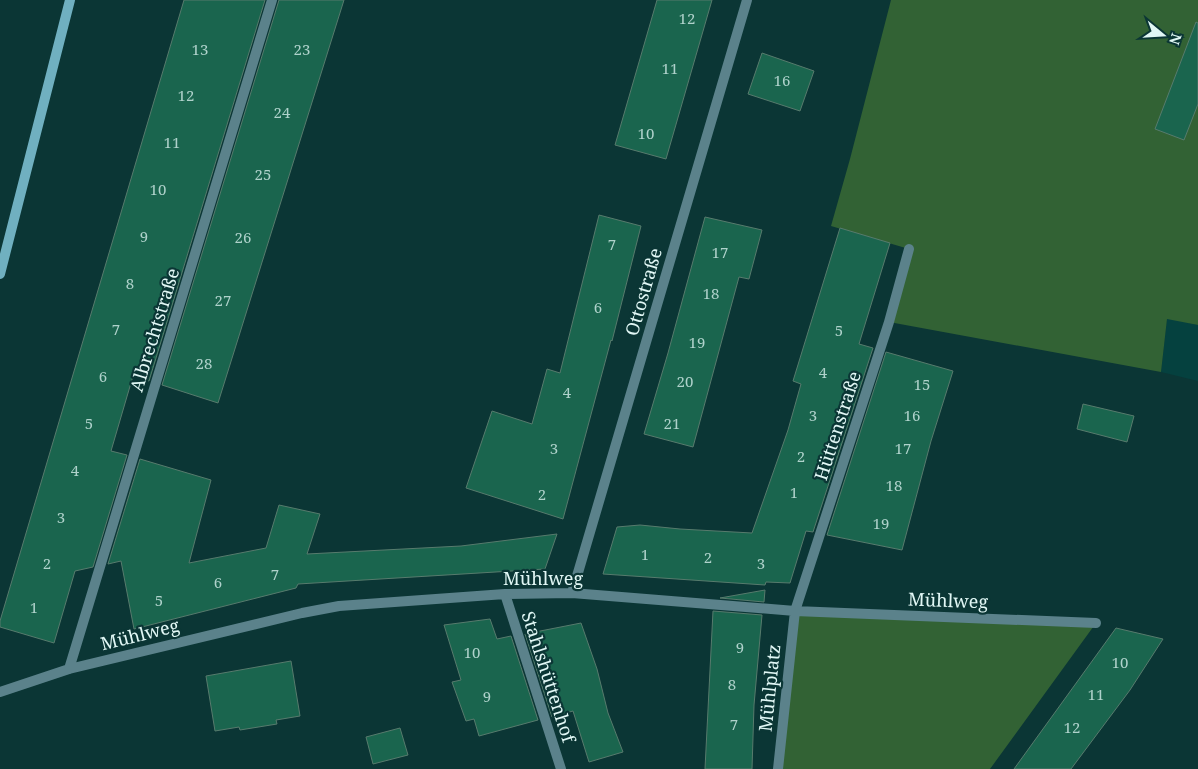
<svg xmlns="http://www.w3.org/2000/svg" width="1198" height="769" font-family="'Noto Serif',serif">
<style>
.built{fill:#05413f}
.green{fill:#326234}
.building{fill:#1a654e;stroke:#577b6d}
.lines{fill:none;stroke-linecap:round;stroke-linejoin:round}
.minor{stroke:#5b828b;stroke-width:10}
.secondary{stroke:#70b0c0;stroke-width:10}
.labels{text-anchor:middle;stroke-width:4.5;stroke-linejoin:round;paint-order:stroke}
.number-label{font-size:15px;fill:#afd2cb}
.street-label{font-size:18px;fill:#e1f7f5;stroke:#0b3635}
</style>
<rect width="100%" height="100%" fill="#0b3635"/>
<path class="built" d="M 1167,318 L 1198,325 L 1198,381 L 1161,372 Z"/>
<path class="green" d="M 891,0 L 1198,0 L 1198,325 L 1167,319 L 1161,372 L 889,322 L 909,249 L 831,226 L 850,159 Z
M 795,611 L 1096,623 L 990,769 L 778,769 Z"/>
<path class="building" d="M 184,0 L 265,0 L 149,381 L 133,376 L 111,451 L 127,455 L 93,567 L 75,571 L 54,643 L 0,627 L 0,621 Z
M 279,0 L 344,0 L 218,403 L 162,385 Z
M 657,0 L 712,0 L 666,159 L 615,145 Z
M 1196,22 L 1198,23 L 1198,104 L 1184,140 L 1155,129 Z
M 762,53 L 814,71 L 800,111 L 748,94 Z
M 599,215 L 641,226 L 612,341 L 611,340 L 563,519 L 466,488 L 492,411 L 532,424 L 547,369 L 560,373 Z
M 705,217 L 762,230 L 749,279 L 739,277 L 693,447 L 644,434 L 668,353 Z
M 840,228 L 890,243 L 859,344 L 873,348 L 813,532 L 806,531 L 790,583 L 766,582 L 765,585 L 603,574 L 617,527 L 640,525 L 680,529 L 752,533 L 788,430 L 801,384 L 793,381 Z
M 886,352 L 953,371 L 931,441 L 902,550 L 827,535 Z
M 1083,404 L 1134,416 L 1127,442 L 1077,429 Z
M 140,459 L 211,480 L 189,563 L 266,548 L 279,505 L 320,514 L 307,554 L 461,546 L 557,534 L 545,569 L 298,584 L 296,588 L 134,629 L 121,561 L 108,564 Z
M 765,590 L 764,602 L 720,598 Z
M 713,611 L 762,615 L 754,705 L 752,769 L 705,769 Z
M 490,619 L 497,639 L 511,636 L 538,720 L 479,736 L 474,719 L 466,721 L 452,682 L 461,680 L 444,625 Z
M 581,623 L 597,669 L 608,713 L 623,752 L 589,762 L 573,711 L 552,717 L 525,634 Z
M 1116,628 L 1163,639 L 1130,690 L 1071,769 L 1014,769 Z
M 291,661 L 300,716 L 276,720 L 277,724 L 240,730 L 239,727 L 215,731 L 206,676 Z
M 400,728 L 408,755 L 373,764 L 366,737 Z"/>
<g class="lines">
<path class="minor" d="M 572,593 L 747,0
M 505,594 L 561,769
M 69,669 L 272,0
M 0,692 L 69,669 L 302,613 L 339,606 L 505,594 L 572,593 L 795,611 L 1096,623
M 778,769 L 795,611 L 889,322 L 909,249"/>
<path class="secondary" d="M 0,274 L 70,0"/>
</g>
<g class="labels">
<g class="number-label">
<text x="687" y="24">12</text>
<text x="200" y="55">13</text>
<text x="302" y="55">23</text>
<text x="670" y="74">11</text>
<text x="782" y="86">16</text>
<text x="186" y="101">12</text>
<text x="282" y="118">24</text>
<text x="646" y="139">10</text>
<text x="172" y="148">11</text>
<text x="263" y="180">25</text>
<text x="158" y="195">10</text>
<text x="144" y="242">9</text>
<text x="243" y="243">26</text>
<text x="612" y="250">7</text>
<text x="720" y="258">17</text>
<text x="130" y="289">8</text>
<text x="711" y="299">18</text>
<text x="223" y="306">27</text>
<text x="598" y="313">6</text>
<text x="116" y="335">7</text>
<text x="839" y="336">5</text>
<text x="697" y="348">19</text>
<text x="204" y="369">28</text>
<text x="823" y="378">4</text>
<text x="103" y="382">6</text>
<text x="685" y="387">20</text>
<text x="922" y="390">15</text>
<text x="567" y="398">4</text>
<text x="813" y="421">3</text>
<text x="912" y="421">16</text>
<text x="89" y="429">5</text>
<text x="672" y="429">21</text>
<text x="554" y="454">3</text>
<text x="903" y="454">17</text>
<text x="801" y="462">2</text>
<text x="75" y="476">4</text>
<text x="894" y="491">18</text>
<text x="794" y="498">1</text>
<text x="542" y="500">2</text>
<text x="61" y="523">3</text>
<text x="881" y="529">19</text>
<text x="645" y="560">1</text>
<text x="708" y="563">2</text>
<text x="47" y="569">2</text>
<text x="761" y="569">3</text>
<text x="275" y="580">7</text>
<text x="218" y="588">6</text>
<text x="159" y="606">5</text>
<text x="34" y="613">1</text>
<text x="740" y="653">9</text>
<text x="472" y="658">10</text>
<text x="1120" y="668">10</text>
<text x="732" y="690">8</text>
<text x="1096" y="700">11</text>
<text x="487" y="702">9</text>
<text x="734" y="730">7</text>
<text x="1072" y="733">12</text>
</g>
<g class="street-label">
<text transform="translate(644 292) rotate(-74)" y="6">Ottostraße</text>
<text transform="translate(155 330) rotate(-73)" y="6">Albrechtstraße</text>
<text transform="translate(838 426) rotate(-72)" y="6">Hüttenstraße</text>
<text x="543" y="585">Mühlweg</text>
<text transform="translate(948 601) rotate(2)" y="6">Mühlweg</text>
<text transform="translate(140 635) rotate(-14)" y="6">Mühlweg</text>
<text transform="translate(548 677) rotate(72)" y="6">Stahlshüttenhof</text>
<text transform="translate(770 688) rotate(-84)" y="6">Mühlplatz</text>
</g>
</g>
<g transform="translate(1163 35) rotate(108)" stroke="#0b3635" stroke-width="4" paint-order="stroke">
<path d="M0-4L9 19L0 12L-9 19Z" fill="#e1f7f5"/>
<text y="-8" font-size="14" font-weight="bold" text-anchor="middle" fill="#e1f7f5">N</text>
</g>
</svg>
